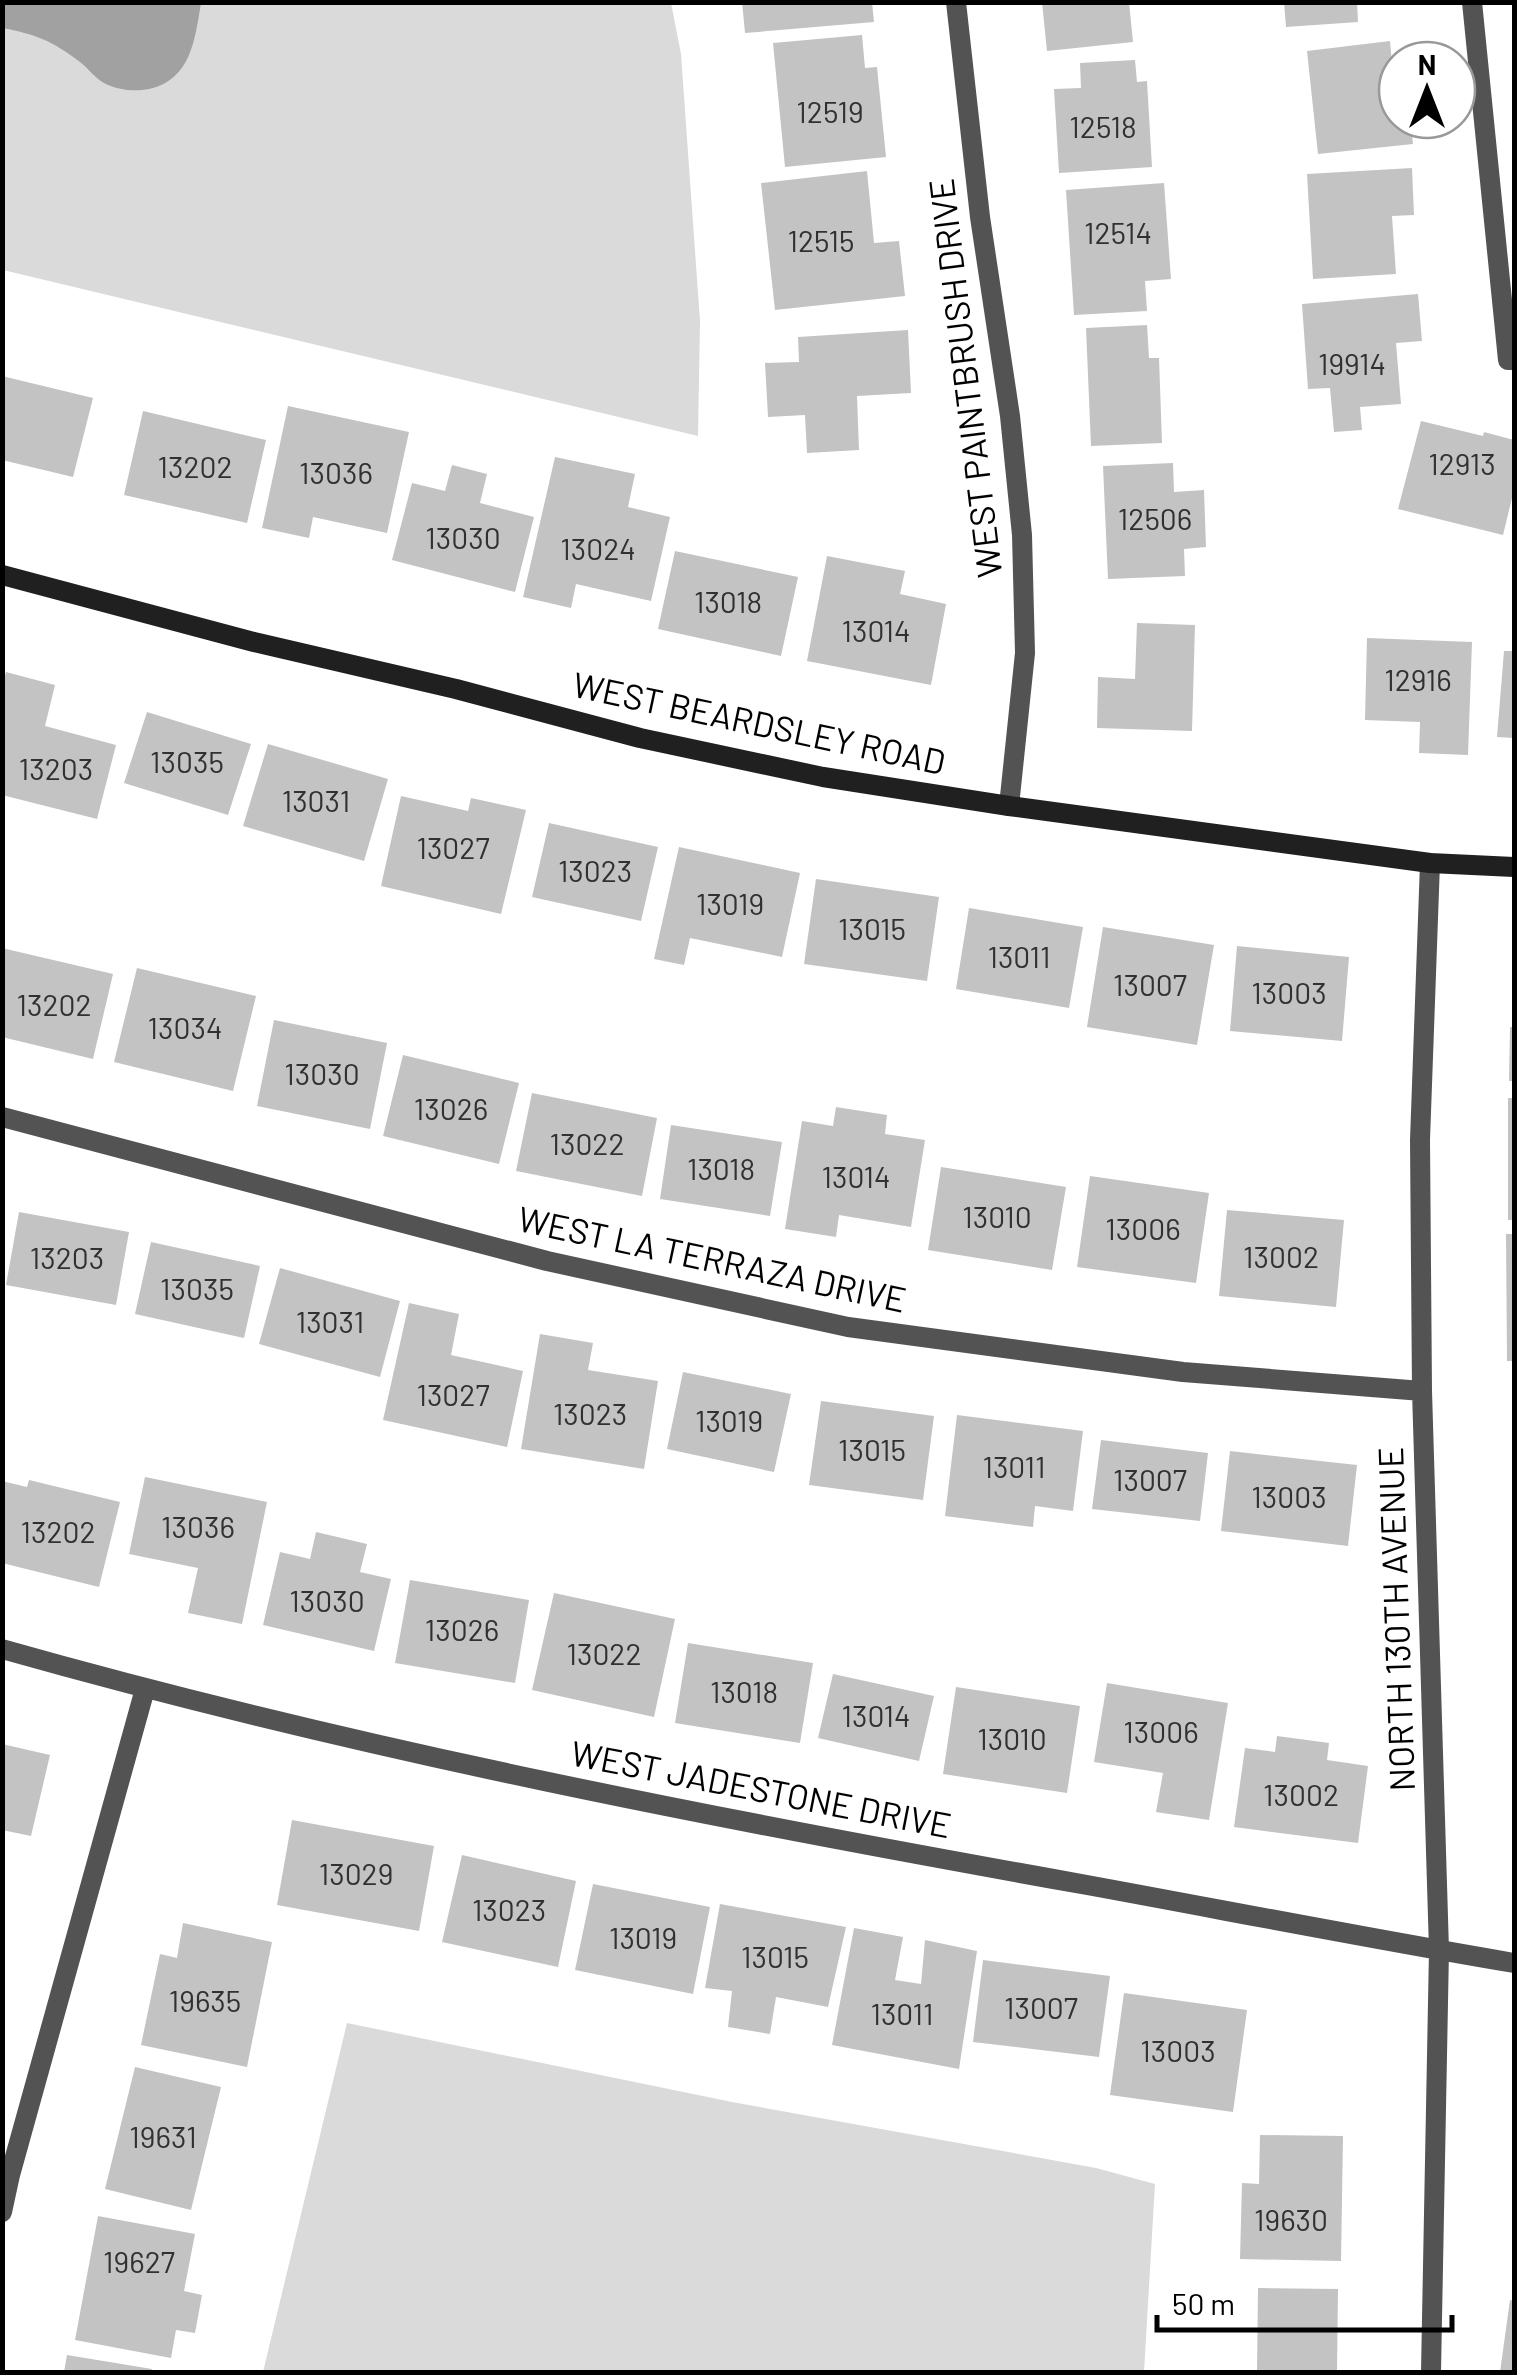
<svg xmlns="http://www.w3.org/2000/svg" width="1517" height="2375" font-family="Barlow,sans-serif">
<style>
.green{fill:#dadada}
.water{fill:#a1a1a1}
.building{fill:#c3c3c3}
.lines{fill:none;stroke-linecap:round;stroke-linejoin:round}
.street{stroke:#535353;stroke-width:20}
.secondary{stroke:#202020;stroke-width:20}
.labels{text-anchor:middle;stroke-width:10;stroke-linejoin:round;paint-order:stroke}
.number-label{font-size:30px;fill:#313131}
.street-label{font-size:35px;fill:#000;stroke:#fff}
</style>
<rect width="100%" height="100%" fill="#fff"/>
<path class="green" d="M 3,3 L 671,3 L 681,54 L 700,321 L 698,436 L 3,270 Z
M 347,2023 L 732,2102 L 1096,2168 L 1155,2184 L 1144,2372 L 263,2372 Z"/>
<path class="water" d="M 3,2 L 201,2 L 201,3 C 195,39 191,80 149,89 C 135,92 117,90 104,83 C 95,78 88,68 80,62 C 51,40 37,35 3,28 Z"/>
<path class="building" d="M 742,2 L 872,2 L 874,22 L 745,33 Z
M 1042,2 L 1129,2 L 1133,42 L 1047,51 Z
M 1284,2 L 1357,2 L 1358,22 L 1286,27 Z
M 862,35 L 865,68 L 877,67 L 886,157 L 785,167 L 773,43 Z
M 1390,41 L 1397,120 L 1410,120 L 1413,144 L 1318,154 L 1307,51 Z
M 1135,60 L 1137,82 L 1147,81 L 1152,167 L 1059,173 L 1054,89 L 1081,88 L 1080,63 Z
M 1412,168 L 1414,215 L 1392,216 L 1396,274 L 1313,279 L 1307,174 Z
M 867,171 L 874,243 L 899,241 L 905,296 L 775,310 L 761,183 Z
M 1164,183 L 1171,279 L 1145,281 L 1147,311 L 1074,315 L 1066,190 Z
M 1418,294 L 1422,341 L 1396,343 L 1401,404 L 1360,407 L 1362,430 L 1334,432 L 1330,388 L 1308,389 L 1302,304 Z
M 1147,325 L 1149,358 L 1159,358 L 1162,443 L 1091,446 L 1086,328 Z
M 908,330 L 911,393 L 857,396 L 859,450 L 807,453 L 805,415 L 768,417 L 765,363 L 799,362 L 798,337 Z
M 2,376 L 93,398 L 73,477 L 2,460 Z
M 288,406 L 409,432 L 387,533 L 313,517 L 309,538 L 262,528 Z
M 143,411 L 266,440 L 247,523 L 124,495 Z
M 1421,421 L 1483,436 L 1484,432 L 1514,440 L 1514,490 L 1503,535 L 1398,509 Z
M 555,457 L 635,474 L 628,507 L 670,517 L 651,601 L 576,584 L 571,608 L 523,597 Z
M 1173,463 L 1174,492 L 1204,490 L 1206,547 L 1184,549 L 1185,576 L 1108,579 L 1103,466 Z
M 452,465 L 487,474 L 480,503 L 534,517 L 515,592 L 392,560 L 412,483 L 445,491 Z
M 675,551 L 798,577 L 781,656 L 658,629 Z
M 827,556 L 905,571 L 900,594 L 946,604 L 931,685 L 807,661 Z
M 1137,623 L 1195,625 L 1192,731 L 1097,728 L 1098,677 L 1135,679 Z
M 1367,638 L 1472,642 L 1468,755 L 1419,753 L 1420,722 L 1365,720 Z
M 1504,651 L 1514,651 L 1514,738 L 1497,737 Z
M 6,672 L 55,685 L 45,726 L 116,745 L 97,819 L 2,795 L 2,687 Z
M 147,712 L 251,744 L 228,815 L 124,783 Z
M 268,744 L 388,779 L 364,861 L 243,826 Z
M 401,796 L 468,811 L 471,798 L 526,810 L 501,914 L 381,886 Z
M 549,823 L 658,847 L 641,921 L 532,897 Z
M 679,847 L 800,873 L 782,957 L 690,938 L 684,965 L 654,959 Z
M 816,879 L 939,897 L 927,981 L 804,964 Z
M 969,908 L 1083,927 L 1069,1008 L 956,989 Z
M 1103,927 L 1214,945 L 1197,1045 L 1087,1027 Z
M 1237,946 L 1349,957 L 1342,1041 L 1230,1031 Z
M 2,948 L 113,974 L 93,1059 L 2,1037 Z
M 137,968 L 256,996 L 233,1091 L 114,1062 Z
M 274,1020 L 387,1043 L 370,1129 L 257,1106 Z
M 1510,1027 L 1514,1027 L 1514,1081 L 1509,1081 Z
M 403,1055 L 519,1083 L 499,1164 L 383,1136 Z
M 532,1093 L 657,1118 L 642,1196 L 516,1171 Z
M 1508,1098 L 1514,1098 L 1514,1220 L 1508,1220 Z
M 836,1107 L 887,1115 L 885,1134 L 925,1140 L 911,1227 L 839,1215 L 836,1237 L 785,1229 L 802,1121 L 833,1126 Z
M 671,1125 L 782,1142 L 770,1216 L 660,1199 Z
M 941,1167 L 1066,1187 L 1052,1270 L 928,1250 Z
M 1090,1176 L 1209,1193 L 1196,1283 L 1077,1267 Z
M 1227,1210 L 1344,1220 L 1336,1307 L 1219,1296 Z
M 19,1212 L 129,1232 L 116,1305 L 6,1285 Z
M 1506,1234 L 1514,1234 L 1514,1361 L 1507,1361 Z
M 151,1242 L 260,1266 L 244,1338 L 135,1314 Z
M 280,1268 L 400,1301 L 380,1377 L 259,1344 Z
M 409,1303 L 459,1314 L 451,1355 L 523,1371 L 507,1447 L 383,1420 Z
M 540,1334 L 593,1343 L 588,1370 L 658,1381 L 644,1469 L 521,1449 Z
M 683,1372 L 791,1394 L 774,1472 L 667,1449 Z
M 821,1401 L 934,1416 L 923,1500 L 809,1485 Z
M 957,1415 L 1083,1431 L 1073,1511 L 1035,1506 L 1033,1527 L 945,1516 Z
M 1101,1440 L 1208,1453 L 1200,1521 L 1092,1509 Z
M 1230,1451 L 1357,1465 L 1348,1546 L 1221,1531 Z
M 145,1477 L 267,1502 L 242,1624 L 188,1613 L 198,1568 L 129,1554 Z
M 29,1480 L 120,1502 L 99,1587 L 2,1563 L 2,1481 L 27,1487 Z
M 316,1532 L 367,1544 L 360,1572 L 391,1579 L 374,1651 L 263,1625 L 280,1552 L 310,1559 Z
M 410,1580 L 529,1600 L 515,1683 L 395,1663 Z
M 554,1593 L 675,1619 L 654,1717 L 532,1690 Z
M 688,1643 L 813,1663 L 800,1743 L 675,1723 Z
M 833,1674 L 934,1696 L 919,1761 L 818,1738 Z
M 1107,1683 L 1228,1703 L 1209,1820 L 1156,1812 L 1163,1773 L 1094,1762 Z
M 956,1687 L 1080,1706 L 1067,1793 L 943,1774 Z
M 1277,1736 L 1329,1743 L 1327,1760 L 1368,1766 L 1358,1843 L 1234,1827 L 1245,1748 L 1275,1752 Z
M 2,1744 L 50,1755 L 31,1836 L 2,1830 Z
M 292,1820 L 434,1846 L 419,1931 L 277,1905 Z
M 462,1855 L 576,1881 L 558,1967 L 442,1942 Z
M 593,1884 L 710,1907 L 693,1994 L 575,1970 Z
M 720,1904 L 846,1927 L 828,2007 L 776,1997 L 770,2034 L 728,2027 L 732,1991 L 705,1988 Z
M 183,1923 L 272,1942 L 247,2067 L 141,2045 L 160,1954 L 177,1958 Z
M 854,1928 L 903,1937 L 895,1980 L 921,1984 L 925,1940 L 977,1951 L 959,2069 L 832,2045 Z
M 983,1960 L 1110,1976 L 1099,2057 L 973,2042 Z
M 1124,1993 L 1247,2010 L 1233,2112 L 1110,2095 Z
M 135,2067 L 221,2087 L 191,2210 L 105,2189 Z
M 1260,2135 L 1343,2136 L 1341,2261 L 1240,2259 L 1242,2183 L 1259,2184 Z
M 98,2216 L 195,2234 L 184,2291 L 202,2295 L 195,2333 L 176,2330 L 171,2358 L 75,2340 Z
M 1258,2288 L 1338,2289 L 1337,2372 L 1257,2372 Z
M 1510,2300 L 1514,2301 L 1514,2372 L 1500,2372 Z
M 67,2355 L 152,2369 L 151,2372 L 64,2372 Z"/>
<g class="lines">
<path class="street" d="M 956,2 L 980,217 L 1010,416 L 1022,535 L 1025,653 L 1009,806
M 1472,2 L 1508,360 L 1514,360
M 1430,863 L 1420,1140 L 1422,1391 L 1439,1950 L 1431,2372
M 2,1117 L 547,1261 L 848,1327 L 1183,1372 L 1422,1391
M 2,1649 C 359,1750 722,1820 1087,1885 C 1229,1911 1372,1939 1514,1963
M 2,2212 L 10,2175 L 145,1689"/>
<path class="secondary" d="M 2,575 L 254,642 L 456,689 L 640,738 L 823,777 L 1009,806 L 1430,863 L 1514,867"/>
</g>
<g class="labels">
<g class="number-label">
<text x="830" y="123">12519</text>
<text x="1103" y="138">12518</text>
<text x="1118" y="244">12514</text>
<text x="821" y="252">12515</text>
<text x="1352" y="375">19914</text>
<text x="1462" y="475">12913</text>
<text x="195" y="478">13202</text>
<text x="336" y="484">13036</text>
<text x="1155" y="530">12506</text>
<text x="463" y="549">13030</text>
<text x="598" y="560">13024</text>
<text x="728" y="613">13018</text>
<text x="876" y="642">13014</text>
<text x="1418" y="691">12916</text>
<text x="187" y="773">13035</text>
<text x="56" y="780">13203</text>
<text x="316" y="812">13031</text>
<text x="453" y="859">13027</text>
<text x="595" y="882">13023</text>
<text x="730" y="915">13019</text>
<text x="872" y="940">13015</text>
<text x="1019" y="968">13011</text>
<text x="1150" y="996">13007</text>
<text x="1289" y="1004">13003</text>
<text x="54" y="1016">13202</text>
<text x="185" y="1039">13034</text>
<text x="322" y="1085">13030</text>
<text x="451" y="1120">13026</text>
<text x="587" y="1155">13022</text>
<text x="721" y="1180">13018</text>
<text x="856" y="1188">13014</text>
<text x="997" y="1228">13010</text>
<text x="1143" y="1240">13006</text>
<text x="1281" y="1268">13002</text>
<text x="67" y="1269">13203</text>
<text x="197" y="1300">13035</text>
<text x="330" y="1333">13031</text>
<text x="453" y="1406">13027</text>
<text x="590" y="1425">13023</text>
<text x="729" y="1432">13019</text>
<text x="872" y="1461">13015</text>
<text x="1014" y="1478">13011</text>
<text x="1150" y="1491">13007</text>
<text x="1289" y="1508">13003</text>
<text x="198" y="1538">13036</text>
<text x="58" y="1543">13202</text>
<text x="327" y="1612">13030</text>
<text x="462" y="1641">13026</text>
<text x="604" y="1665">13022</text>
<text x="744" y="1703">13018</text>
<text x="876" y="1727">13014</text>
<text x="1161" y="1743">13006</text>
<text x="1012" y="1750">13010</text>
<text x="1301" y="1806">13002</text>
<text x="356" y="1885">13029</text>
<text x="509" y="1921">13023</text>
<text x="643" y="1949">13019</text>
<text x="775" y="1968">13015</text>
<text x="205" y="2012">19635</text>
<text x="1041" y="2019">13007</text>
<text x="902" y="2025">13011</text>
<text x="1178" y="2062">13003</text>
<text x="163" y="2148">19631</text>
<text x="1291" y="2231">19630</text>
<text x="139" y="2273">19627</text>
</g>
<g class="street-label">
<text transform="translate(966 378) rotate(-97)" y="12">WEST PAINTBRUSH DRIVE</text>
<text transform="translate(759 724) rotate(12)" y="12">WEST BEARDSLEY ROAD</text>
<text transform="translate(712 1260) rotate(12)" y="12">WEST LA TERRAZA DRIVE</text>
<text transform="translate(1397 1619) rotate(-92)" y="12">NORTH 130TH AVENUE</text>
<text transform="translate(761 1790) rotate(11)" y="12">WEST JADESTONE DRIVE</text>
</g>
</g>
<rect width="1517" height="2375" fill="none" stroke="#000000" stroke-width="10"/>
<g transform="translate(1427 90)"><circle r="48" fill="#ffffff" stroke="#999999" stroke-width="2.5"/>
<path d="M0-8L18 38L0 25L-18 38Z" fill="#000000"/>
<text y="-15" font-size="28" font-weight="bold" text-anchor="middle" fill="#000000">N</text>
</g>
<path d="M1157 2315v15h295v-15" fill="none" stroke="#000000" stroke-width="5"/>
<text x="1172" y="2315" font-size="30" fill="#000000" stroke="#ffffff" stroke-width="8" paint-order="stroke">50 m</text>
</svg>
